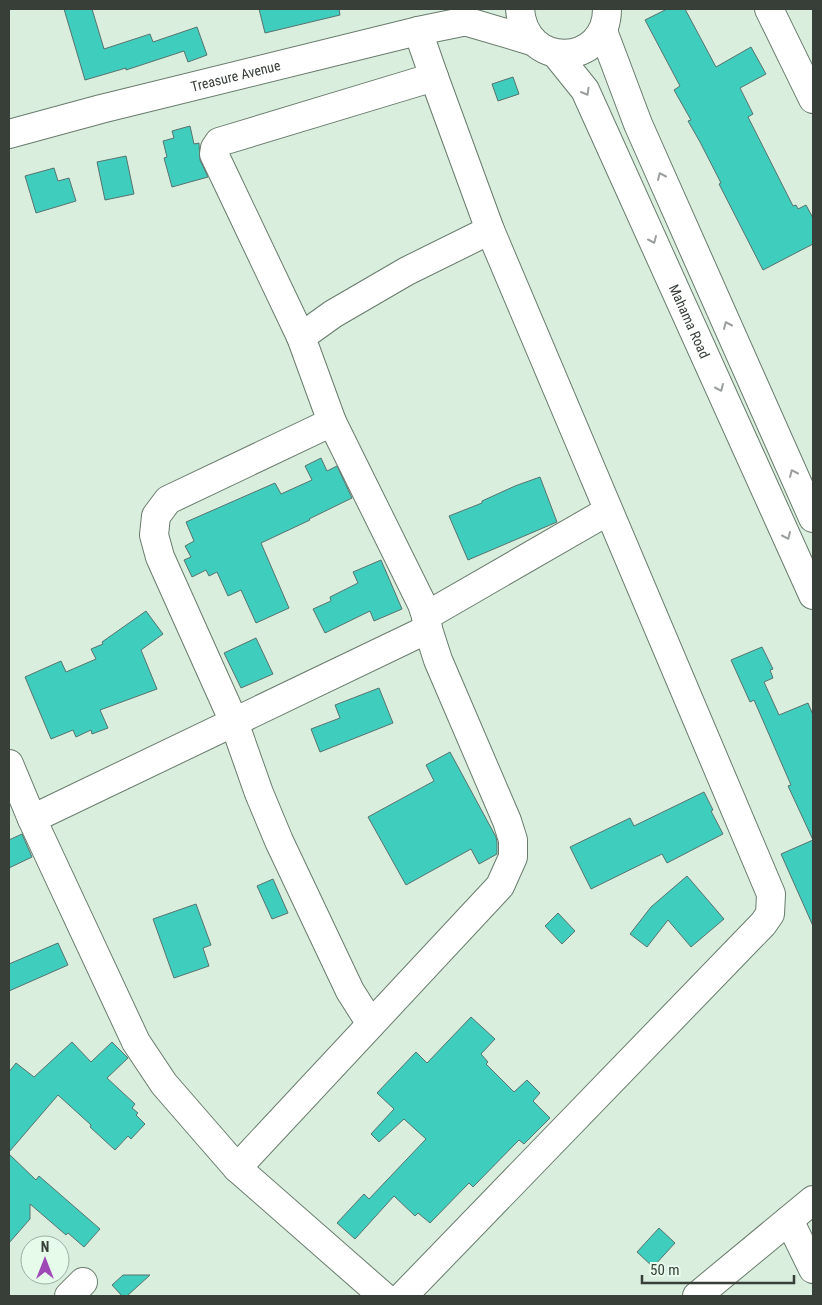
<svg xmlns="http://www.w3.org/2000/svg" width="822" height="1305" font-family="'Roboto Condensed',sans-serif">
<style>
.building{fill:#3fcdbd;stroke:#58736f}
.lines{fill:none;stroke-linecap:round;stroke-linejoin:round}
.minor-casing{stroke:#687b6c;stroke-width:30}
.minor{stroke:#fff;stroke-width:28}
.oneway{stroke:#9b9f9c}
.labels{text-anchor:middle;stroke-width:4.5;stroke-linejoin:round;paint-order:stroke}
.street-label{font-size:14px;fill:#373f38;stroke:#e6fbea}
</style>
<rect width="100%" height="100%" fill="#d9eedd"/>
<path class="building" d="M 64,9 L 92,9 L 104,49 L 150,34 L 153,42 L 197,27 L 207,55 L 188,62 L 184,51 L 126,70 L 126,68 L 85,80 Z
M 259,9 L 339,9 L 340,15 L 265,33 Z
M 667,9 L 685,9 L 716,67 L 751,47 L 766,74 L 740,88 L 753,114 L 748,117 L 793,206 L 796,205 L 798,209 L 806,205 L 813,218 L 813,244 L 763,270 L 719,184 L 721,183 L 700,142 L 688,121 L 691,120 L 674,90 L 680,86 L 645,20 Z
M 513,77 L 519,94 L 498,101 L 492,84 Z
M 190,126 L 194,144 L 199,143 L 200,160 L 208,177 L 172,187 L 164,158 L 167,157 L 163,141 L 174,138 L 172,131 Z
M 126,156 L 134,194 L 105,200 L 97,162 Z
M 54,168 L 58,181 L 69,178 L 76,201 L 36,213 L 25,176 Z
M 321,458 L 327,471 L 337,466 L 352,498 L 309,519 L 310,520 L 261,543 L 289,608 L 256,623 L 241,590 L 228,596 L 217,572 L 209,576 L 206,570 L 192,577 L 184,560 L 191,557 L 185,546 L 194,541 L 186,522 L 275,483 L 281,494 L 312,480 L 305,466 Z
M 540,477 L 557,522 L 468,560 L 449,516 L 482,503 L 482,501 L 515,486 Z
M 381,560 L 402,609 L 374,621 L 370,611 L 325,633 L 313,609 L 331,601 L 330,597 L 358,583 L 353,572 Z
M 146,611 L 163,634 L 141,650 L 157,689 L 100,710 L 108,728 L 92,734 L 91,730 L 76,737 L 73,730 L 51,739 L 25,677 L 61,661 L 66,672 L 96,659 L 91,649 L 103,644 L 102,642 Z
M 256,638 L 273,674 L 241,688 L 224,653 Z
M 762,647 L 773,669 L 770,670 L 773,678 L 764,682 L 779,715 L 808,703 L 813,715 L 813,926 L 781,854 L 813,840 L 788,786 L 791,785 L 754,700 L 750,702 L 731,660 Z
M 379,688 L 393,723 L 320,752 L 311,729 L 340,718 L 335,705 Z
M 450,752 L 496,837 L 497,842 L 497,854 L 479,864 L 471,849 L 406,885 L 368,817 L 434,781 L 426,765 Z
M 704,792 L 713,810 L 711,811 L 723,834 L 667,863 L 662,854 L 591,889 L 570,847 L 630,818 L 634,826 Z
M 22,834 L 32,857 L 9,868 L 9,840 Z
M 687,876 L 724,919 L 691,947 L 668,920 L 647,947 L 630,934 L 651,907 Z
M 273,879 L 288,913 L 272,919 L 257,886 Z
M 196,904 L 211,945 L 203,948 L 209,966 L 174,978 L 153,919 Z
M 558,913 L 575,931 L 562,944 L 545,926 Z
M 58,943 L 68,965 L 9,991 L 9,964 Z
M 471,1017 L 495,1039 L 481,1054 L 488,1062 L 486,1064 L 514,1092 L 527,1080 L 540,1093 L 533,1101 L 550,1118 L 524,1144 L 519,1140 L 473,1187 L 469,1183 L 430,1223 L 418,1213 L 415,1216 L 394,1196 L 355,1239 L 337,1223 L 364,1194 L 369,1199 L 426,1139 L 404,1119 L 379,1142 L 371,1134 L 394,1109 L 377,1093 L 416,1052 L 427,1063 Z
M 72,1042 L 91,1062 L 112,1042 L 128,1058 L 107,1078 L 135,1104 L 132,1108 L 138,1113 L 136,1115 L 145,1124 L 131,1139 L 128,1136 L 115,1150 L 90,1127 L 91,1125 L 58,1095 L 9,1152 L 9,1072 L 16,1063 L 34,1077 Z
M 9,1154 L 36,1180 L 39,1176 L 100,1229 L 84,1247 L 68,1233 L 66,1235 L 30,1204 L 30,1219 L 9,1243 Z
M 659,1228 L 675,1243 L 653,1267 L 637,1252 Z
M 123,1275 L 150,1275 L 127,1296 L 122,1296 L 112,1285 Z"/>
<g class="lines">
<g class="minor-casing">
<g id="minor">
<path d="M 520,9 C 524,70 607,67 607,9"/>
<path d="M 769,9 L 813,99"/>
<path d="M 603,31 L 638,124 L 813,518"/>
<path id="s1" d="M 556,54 L 585,90 L 813,595"/>
<path id="s2" d="M 9,134 L 101,109 L 418,31 L 462,22 L 468,22 L 532,41"/>
<path d="M 301,337 L 333,314 L 407,271 L 490,230"/>
<path d="M 332,422 L 168,500 L 156,516 L 154,535 L 160,557 L 234,722 L 259,793 L 279,841 L 350,991 L 371,1024"/>
<path d="M 426,616 L 608,511"/>
<path d="M 9,764 L 32,819 L 136,1042 L 164,1084 L 237,1168 L 383,1296"/>
<path d="M 32,819 L 428,629"/>
<path d="M 237,1168 L 500,886 L 513,857 L 513,840 L 507,821 L 438,660 L 428,629 L 426,616 L 422,604 L 332,422 L 301,337 L 214,154 L 215,148 L 219,142 L 434,77 L 418,31"/>
<path d="M 789,1220 L 813,1269"/>
<path d="M 69,1296 L 83,1282"/>
<path d="M 403,1296 L 763,924 L 770,914 L 771,894 L 490,230 L 434,77"/>
<path d="M 697,1296 L 813,1200"/>
</g>
</g>
<use href="#minor" class="minor"/>
</g>
<defs><path id="oneway-chevron" d="M-2-3.5L2.5 0L-2 3.5" fill="none" stroke-width="1.6" stroke-linecap="round" stroke-linejoin="round" transform="scale(1.25)"/></defs>
<g class="oneway">
<use href="#oneway-chevron" transform="translate(586 92) rotate(60)"/>
<use href="#oneway-chevron" transform="translate(661 176) rotate(-114)"/>
<use href="#oneway-chevron" transform="translate(653 240) rotate(66)"/>
<use href="#oneway-chevron" transform="translate(727 325) rotate(-114)"/>
<use href="#oneway-chevron" transform="translate(720 388) rotate(66)"/>
<use href="#oneway-chevron" transform="translate(793 473) rotate(-114)"/>
<use href="#oneway-chevron" transform="translate(787 536) rotate(66)"/>
</g>
<g class="labels">
<g class="street-label">
<text dy="5" stroke="none"><textPath href="#s2" startOffset="234">Treasure Avenue</textPath></text>
<text dy="5" stroke="none"><textPath href="#s1" startOffset="300">Mahama Road</textPath></text>
</g>
</g>
<rect width="822" height="1305" fill="none" stroke="#373f38" stroke-width="20"/>
<g transform="translate(45 1260)"><circle r="24" fill="#e6fbea" stroke="#a0b0a3"/>
<path d="M0-4L9 19L0 12L-9 19Z" fill="#9e49b6"/>
<text y="-8" font-size="14" font-weight="bold" text-anchor="middle" fill="#373f38">N</text>
</g>
<path d="M642 1275v8h152v-8" fill="none" stroke="#373f38" stroke-width="2.5"/>
<text x="650" y="1275" font-size="15" fill="#373f38" stroke="#e6fbea" stroke-width="4" paint-order="stroke">50 m</text>
</svg>
